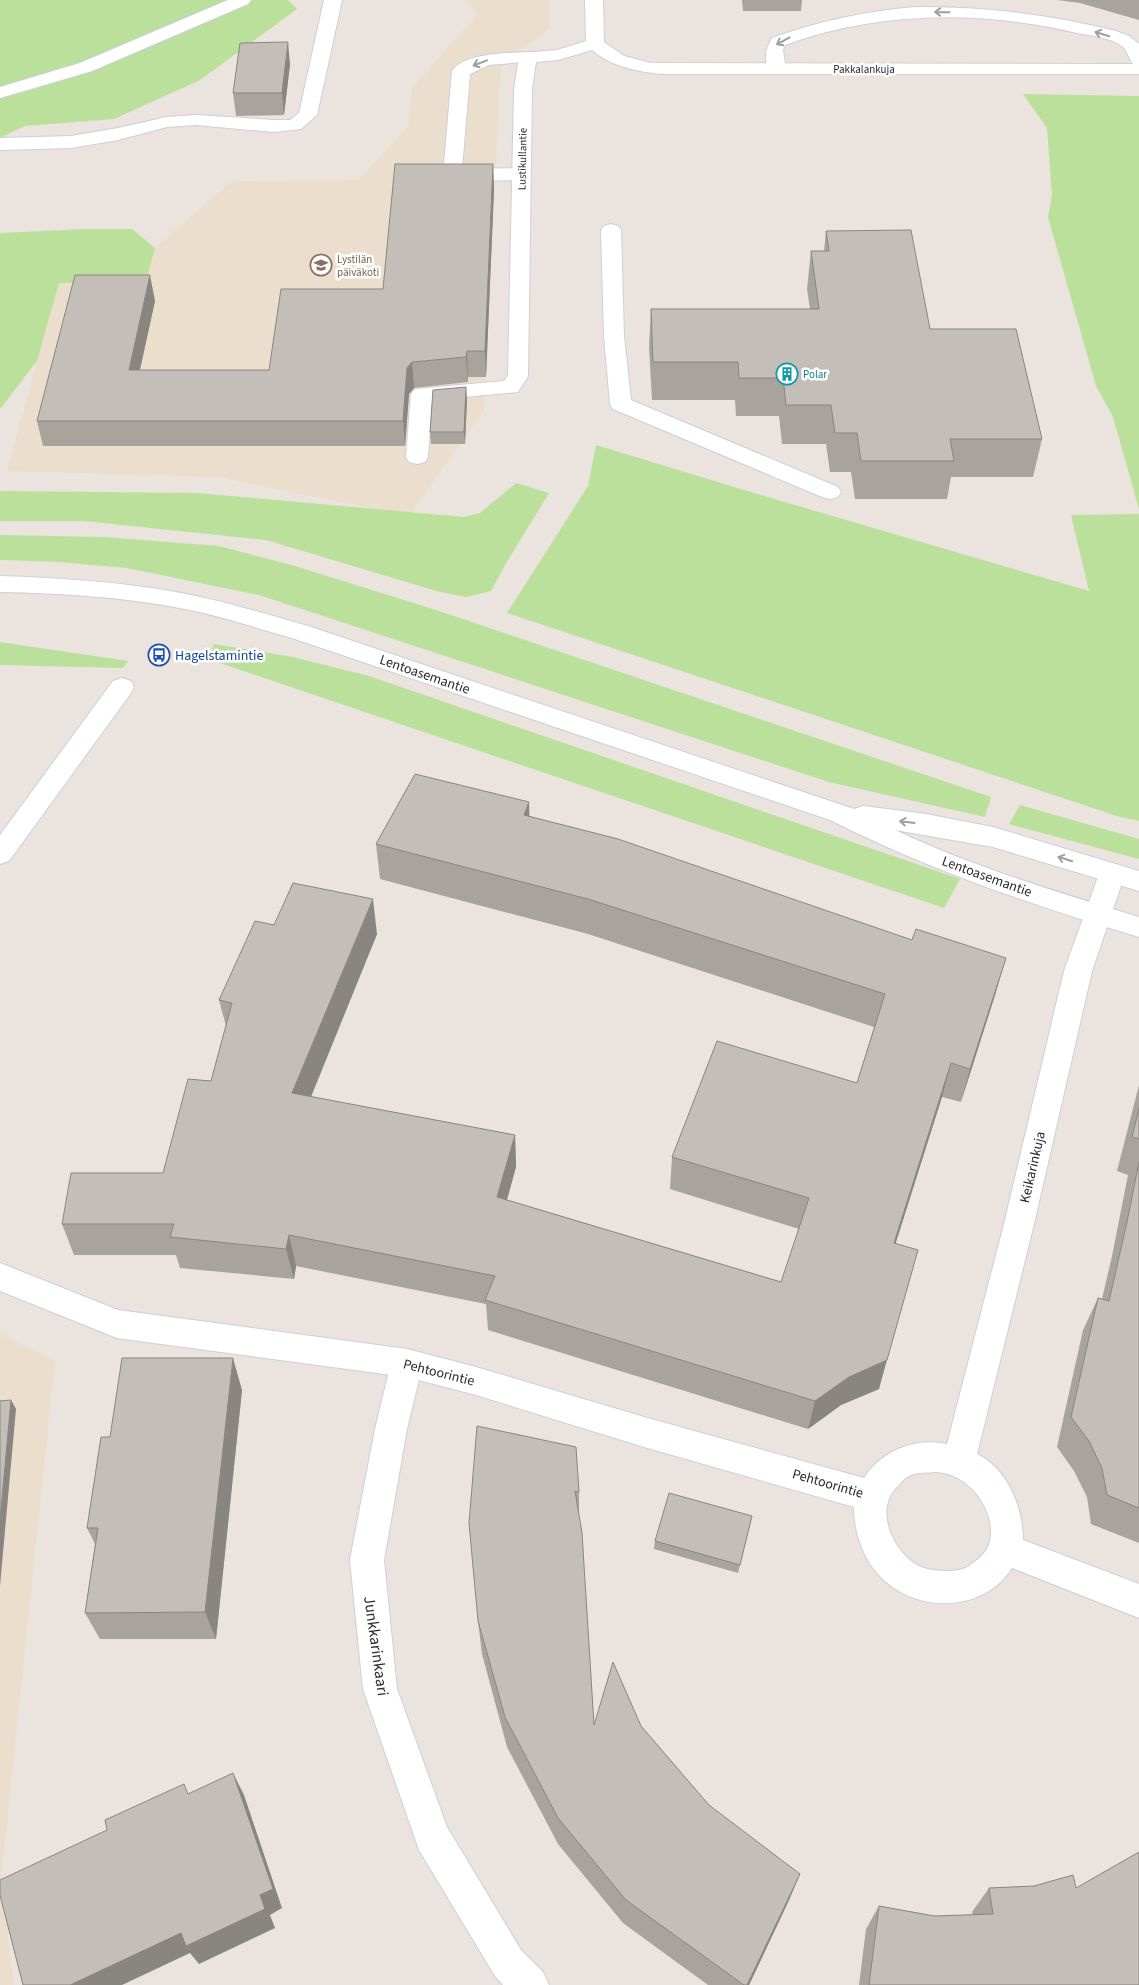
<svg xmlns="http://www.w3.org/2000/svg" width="1139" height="1985" font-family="'Source Sans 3',sans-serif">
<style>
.education{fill:#ecdecd}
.green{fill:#bbe09c}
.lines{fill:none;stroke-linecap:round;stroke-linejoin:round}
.service-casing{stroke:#cbd0db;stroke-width:2}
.minor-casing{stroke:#cbd0db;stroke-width:2}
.secondary-casing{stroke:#cbd0db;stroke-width:2}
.service{fill:#fff;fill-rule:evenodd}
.minor{fill:#fff;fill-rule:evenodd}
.secondary{fill:#fff;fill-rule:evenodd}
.wall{fill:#a9a39e}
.shaded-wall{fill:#898581}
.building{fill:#c4beb8;stroke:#898581}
.oneway{stroke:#9f9f9f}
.labels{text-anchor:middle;stroke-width:5;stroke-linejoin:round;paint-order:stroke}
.far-street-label{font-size:11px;fill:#2a2a2a;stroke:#fff}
.far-education-label{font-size:11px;fill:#785e54;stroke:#fff;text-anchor:start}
.far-culture-label{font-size:11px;fill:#0d838f;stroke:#fff;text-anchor:start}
.transit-label{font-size:14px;fill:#164399;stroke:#fff;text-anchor:start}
.street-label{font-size:14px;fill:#2a2a2a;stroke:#fff}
.near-street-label{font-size:16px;fill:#2a2a2a;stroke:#fff}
</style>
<rect width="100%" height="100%" fill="#ebe3dd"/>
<path class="education" d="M 465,0 L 549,0 L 550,29 L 501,63 L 484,410 L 409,516 L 216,477 L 7,471 L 59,282 L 146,281 L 155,248 L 232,181 L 358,180 L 408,127 L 412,88 L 478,14 Z
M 0,1334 L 55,1361 L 1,1880 L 14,1985 L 0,1985 Z"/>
<path class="green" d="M 0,0 L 288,0 L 297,9 L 200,80 L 114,119 L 25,126 L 0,138 Z
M 1023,94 L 1139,96 L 1139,509 L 1113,417 L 1096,386 L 1048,217 L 1052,195 L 1047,128 Z
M 84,229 L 132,229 L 155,248 L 146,281 L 59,283 L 37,361 L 0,409 L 0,233 Z
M 596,445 L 764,496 L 1089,591 L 1071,515 L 1139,514 L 1139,821 L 1117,816 L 507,613 L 588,486 Z
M 516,483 L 549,493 L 508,560 L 491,591 L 466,597 L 440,592 L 266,540 L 84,521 L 0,521 L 0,491 L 198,493 L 464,517 L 480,513 Z
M 0,535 L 104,537 L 219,546 L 295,566 L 436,610 L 991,797 L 985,817 L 829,782 L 259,595 L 127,568 L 59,562 L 0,560 Z
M 0,642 L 128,661 L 123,668 L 0,665 Z
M 214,644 L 293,657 L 369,676 L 960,879 L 944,908 L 208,659 Z
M 1020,805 L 1139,839 L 1139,859 L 1009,824 Z"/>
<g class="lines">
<g class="service-casing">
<path id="service" d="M 228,0 L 251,0 L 248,4 L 92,71 L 0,98 L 0,87 L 80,63 Z
M 324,0 L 342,0 L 317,115 L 301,129 L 274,132 L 196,125 L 167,127 L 118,140 L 71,148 L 0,150 L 0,138 L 71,136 L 118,128 L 167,117 L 196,115 L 274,120 L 290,120 L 299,113 Z
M 916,7 C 984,6 1050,15 1116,31 L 1129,36 L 1139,44 L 1139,65 L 1133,64 C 1129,59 1128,52 1123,47 C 1111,37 1091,36 1077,33 C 980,10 879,11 785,45 L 783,50 L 786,69 L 783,73 L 777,74 L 771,73 C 763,62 765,49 772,38 C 819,21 866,11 916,7 Z
M 528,52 L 534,53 L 537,57 L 534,61 L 489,65 L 470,74 L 462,169 L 521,168 L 528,170 L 530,174 L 528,178 L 521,180 L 452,181 L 445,179 L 443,175 L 452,71 C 464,53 508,53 528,52 Z
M 611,224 L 618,226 L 621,230 L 624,336 L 631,400 L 838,487 L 841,492 L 838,497 L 830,499 L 822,497 L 613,409 L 610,404 L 604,336 L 601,230 L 604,226 Z
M 518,370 L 525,371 L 528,376 L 518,392 L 432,400 L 428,457 L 425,462 L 417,464 L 409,462 L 406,457 L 411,394 L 415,389 L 504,381 L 511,371 Z
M 122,678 L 131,681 L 134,687 L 131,693 L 9,861 L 0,864 L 0,835 L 113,681 Z
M 407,1349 L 418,1353 L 423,1363 L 407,1429 L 384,1560 L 397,1689 L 447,1827 L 521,1950 L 543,1972 L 549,1985 L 503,1985 L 495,1976 L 419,1850 L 363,1689 L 350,1560 L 375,1429 L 391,1363 L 396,1353 Z"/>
</g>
<g class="minor-casing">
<path id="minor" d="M 585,0 L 603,0 L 604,42 L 624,56 L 651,63 L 1139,64 L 1139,74 L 661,74 C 636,71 612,67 592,50 L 558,60 L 536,62 L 532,89 L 528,376 L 525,381 L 518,382 L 511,381 L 508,376 L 514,89 L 519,57 L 522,53 L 557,50 L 586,41 Z
M 1112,864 L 1121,867 L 1125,874 L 1092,971 L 1034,1224 L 977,1454 C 1008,1469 1023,1508 1023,1540 L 1139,1584 L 1139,1618 L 1012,1568 C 983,1614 913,1614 878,1574 C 862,1556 854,1531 854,1507 L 644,1447 L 476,1395 L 407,1377 L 117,1338 L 0,1291 L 0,1263 L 118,1310 L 407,1349 L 476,1367 L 644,1417 L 864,1478 C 881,1451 915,1437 947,1444 L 1004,1224 L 1064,971 L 1099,874 L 1103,867 ZM 937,1472 C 943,1473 950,1474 955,1477 C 979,1487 999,1522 988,1547 C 984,1555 976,1561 969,1566 C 963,1570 955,1571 947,1571 C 939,1571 929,1570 921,1567 C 893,1554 872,1508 899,1485 C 902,1481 906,1477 911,1475 C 918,1472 929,1473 937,1472 Z"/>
</g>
<g class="secondary-casing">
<path id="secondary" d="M 0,576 C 62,578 125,582 186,594 C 228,602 268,615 308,626 L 854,809 L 863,806 L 926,814 L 993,827 L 1139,871 L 1139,891 L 993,847 L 895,830 C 973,867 1057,892 1139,917 L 1139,937 C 1033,905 929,870 830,820 L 292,638 C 256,628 221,616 185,609 C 124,597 62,593 0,592 Z"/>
</g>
<use href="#service" class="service"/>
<use href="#minor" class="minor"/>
<use href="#secondary" class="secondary"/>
</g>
<path class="wall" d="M 742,0 L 802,0 L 801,11 L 743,11 Z
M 1057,0 L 1139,0 L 1139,20 L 1080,3 Z
M 290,64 L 284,115 L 236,116 L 233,93 Z
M 493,164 L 494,189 L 486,377 L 468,377 L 468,382 L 414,388 L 409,394 L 405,446 L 43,446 L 37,421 L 155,301 L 140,370 L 269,370 L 383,289 Z
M 826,231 L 930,329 L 1042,439 L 1033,477 L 951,477 L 947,499 L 855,499 L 851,472 L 830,472 L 826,444 L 782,444 L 779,416 L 736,416 L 735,400 L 652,400 L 649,347 L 651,309 L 810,309 L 807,289 L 811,251 L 824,251 Z
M 467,399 L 465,444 L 431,444 L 430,432 Z
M 529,802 L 529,816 L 996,992 L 961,1102 L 942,1097 L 895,1243 L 879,1389 L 841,1405 L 808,1429 L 488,1330 L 486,1304 L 296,1266 L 294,1279 L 180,1268 L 176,1255 L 74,1255 L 62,1224 L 163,1173 L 211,1081 L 226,1026 L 219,1000 L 274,925 L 377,934 L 311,1097 L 515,1135 L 516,1167 L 507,1200 L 781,1282 L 799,1229 L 670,1189 L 672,1157 L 857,1083 L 874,1027 L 588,934 L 380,879 L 376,844 Z
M 1139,1085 L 1139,1543 L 1091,1524 L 1087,1497 L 1074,1471 L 1057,1447 L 1083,1330 L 1098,1298 L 1102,1299 L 1112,1256 L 1128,1175 L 1117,1171 Z
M 242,1390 L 216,1639 L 100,1639 L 85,1613 L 95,1544 L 87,1528 L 110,1437 Z
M 477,1426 L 579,1492 L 579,1514 L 594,1725 L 641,1726 L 709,1805 L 790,1898 L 749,1985 L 708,1985 L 623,1923 L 558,1844 L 507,1747 L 482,1654 L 478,1621 Z
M 752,1516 L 738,1573 L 654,1549 L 655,1541 Z
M 989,1888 L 1076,1888 L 1139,1985 L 859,1985 L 866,1929 L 879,1906 L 934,1916 L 973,1915 L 972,1912 Z"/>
<path class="shaded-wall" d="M 288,42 L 290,64 L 284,115 L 282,93 Z
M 493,164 L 494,189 L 486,377 L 485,351 Z
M 150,275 L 155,301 L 134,396 L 129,370 Z
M 467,351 L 468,377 L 468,382 L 466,357 Z
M 412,362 L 414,388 L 409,394 L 405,446 L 403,421 L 407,368 Z
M 466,387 L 467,399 L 465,444 L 464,432 Z
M 529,802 L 530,837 L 524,815 Z
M 373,899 L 377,934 L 299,1126 L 292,1093 Z
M 1006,958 L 996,992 L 961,1102 L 970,1069 Z
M 951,1063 L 942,1097 L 886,1274 L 894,1243 Z
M 515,1135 L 516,1167 L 499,1228 L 497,1197 Z
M 289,1235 L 296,1266 L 294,1279 L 286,1249 Z
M 233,1358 L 242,1390 L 216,1639 L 205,1612 Z
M 887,1360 L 879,1389 L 841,1405 L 808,1429 L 815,1401 L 849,1377 Z
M 11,1400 L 16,1409 L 0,1586 L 0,1520 Z
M 233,1773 L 244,1795 L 282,1908 L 270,1915 L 275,1928 L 199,1964 L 190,1953 L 122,1985 L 70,1985 L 260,1895 Z
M 800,1874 L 790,1898 L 749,1985 L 747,1985 Z"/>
<path class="building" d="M 288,42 L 282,93 L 233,93 L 240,43 Z
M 395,164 L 493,164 L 485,351 L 467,351 L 466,357 L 412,362 L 407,368 L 403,421 L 37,421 L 75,275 L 150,275 L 129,370 L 269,370 L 281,289 L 383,289 Z
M 911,230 L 930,329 L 1016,329 L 1042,439 L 950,439 L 954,461 L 861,461 L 857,433 L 835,433 L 831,405 L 786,405 L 783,378 L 739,378 L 738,362 L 653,362 L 651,309 L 819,309 L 811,251 L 829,251 L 826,231 Z
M 466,387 L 464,432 L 430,432 L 433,390 Z
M 415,774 L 529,802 L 524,815 L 618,839 L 912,940 L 916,929 L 1006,958 L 970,1069 L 951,1063 L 894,1243 L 918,1250 L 887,1360 L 849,1377 L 815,1401 L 485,1300 L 495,1276 L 289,1235 L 286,1249 L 170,1237 L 174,1224 L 62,1224 L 71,1173 L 163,1173 L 188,1079 L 211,1081 L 232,1003 L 219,1000 L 255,921 L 274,925 L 293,883 L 373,899 L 292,1093 L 515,1135 L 497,1197 L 781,1282 L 809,1198 L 672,1157 L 717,1041 L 857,1083 L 885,994 L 588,899 L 376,844 Z
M 1139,1108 L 1139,1139 L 1132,1137 Z
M 1139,1162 L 1139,1508 L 1107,1495 L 1102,1468 L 1089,1441 L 1071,1417 L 1098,1298 L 1109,1301 L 1127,1222 Z
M 122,1358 L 233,1358 L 205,1612 L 85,1613 L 98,1528 L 87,1528 L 101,1437 L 110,1437 Z
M 11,1400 L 0,1520 L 0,1401 Z
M 477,1426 L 576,1447 L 579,1492 L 575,1491 L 582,1533 L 594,1725 L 613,1662 L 641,1726 L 709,1805 L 800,1874 L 747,1985 L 744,1985 L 626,1900 L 558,1818 L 505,1717 L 478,1621 L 469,1523 Z
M 669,1493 L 752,1516 L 740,1565 L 655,1541 Z
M 233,1773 L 273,1889 L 260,1895 L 265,1909 L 186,1946 L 181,1933 L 70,1985 L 23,1985 L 0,1895 L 0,1880 L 107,1830 L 105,1820 L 184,1784 L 188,1794 Z
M 1139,1852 L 1139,1985 L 869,1985 L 879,1906 L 934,1916 L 993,1914 L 989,1888 L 1034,1886 L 1073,1875 L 1076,1888 Z"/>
<defs><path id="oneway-shaft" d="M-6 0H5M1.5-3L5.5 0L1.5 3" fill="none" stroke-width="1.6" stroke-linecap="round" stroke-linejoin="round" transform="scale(1.25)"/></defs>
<g class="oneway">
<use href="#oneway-shaft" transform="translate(942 12) rotate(-179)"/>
<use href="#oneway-shaft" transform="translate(1102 34) rotate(-163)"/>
<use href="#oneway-shaft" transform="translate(783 41) rotate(151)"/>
<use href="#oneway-shaft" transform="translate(480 63) rotate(159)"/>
<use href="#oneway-shaft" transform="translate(907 822) rotate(-173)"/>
<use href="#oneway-shaft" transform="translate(1065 859) rotate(-162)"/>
</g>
<defs>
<g id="school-ring" transform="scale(1.125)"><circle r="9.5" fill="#fff" stroke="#8d6e63" stroke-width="1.5"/><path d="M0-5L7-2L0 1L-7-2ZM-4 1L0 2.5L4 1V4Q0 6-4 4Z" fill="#8d6e63"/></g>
<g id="building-ring" transform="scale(1.125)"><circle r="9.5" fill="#fff" stroke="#0f9aa8" stroke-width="1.5"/><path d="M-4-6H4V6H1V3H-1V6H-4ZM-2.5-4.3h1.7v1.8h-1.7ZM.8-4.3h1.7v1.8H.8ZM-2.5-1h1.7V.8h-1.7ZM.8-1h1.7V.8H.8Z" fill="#0f9aa8"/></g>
<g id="bus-ring" transform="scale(1.125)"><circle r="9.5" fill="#fff" stroke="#1a4fb4" stroke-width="1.5"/><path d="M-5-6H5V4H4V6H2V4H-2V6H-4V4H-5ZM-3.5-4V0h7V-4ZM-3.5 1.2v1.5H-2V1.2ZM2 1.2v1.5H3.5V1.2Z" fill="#1a4fb4"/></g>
</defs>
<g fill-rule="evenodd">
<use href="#school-ring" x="321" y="265"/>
<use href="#building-ring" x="787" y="374"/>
<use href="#bus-ring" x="159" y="655"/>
</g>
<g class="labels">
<g class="far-street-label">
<text x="864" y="73">Pakkalankuja</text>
<text transform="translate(522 159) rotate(-89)" y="4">Lustikullantie</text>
</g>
<g class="far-education-label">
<text x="337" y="263">Lystilän<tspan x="337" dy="13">päiväkoti</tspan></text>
</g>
<g class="far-culture-label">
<text x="803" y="378">Polar</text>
</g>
<g class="transit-label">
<text x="175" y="660">Hagelstamintie</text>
</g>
<g class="street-label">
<text transform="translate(425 674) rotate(19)" y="5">Lentoasemantie</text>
<text transform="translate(987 876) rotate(20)" y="5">Lentoasemantie</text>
<text transform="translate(1032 1167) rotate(-77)" y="5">Keikarinkuja</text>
<text transform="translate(439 1372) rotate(14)" y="5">Pehtoorintie</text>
<text transform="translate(828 1483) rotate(16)" y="5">Pehtoorintie</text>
</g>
<g class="near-street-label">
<text transform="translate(377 1646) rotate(82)" y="6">Junkkarinkaari</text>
</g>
</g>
</svg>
